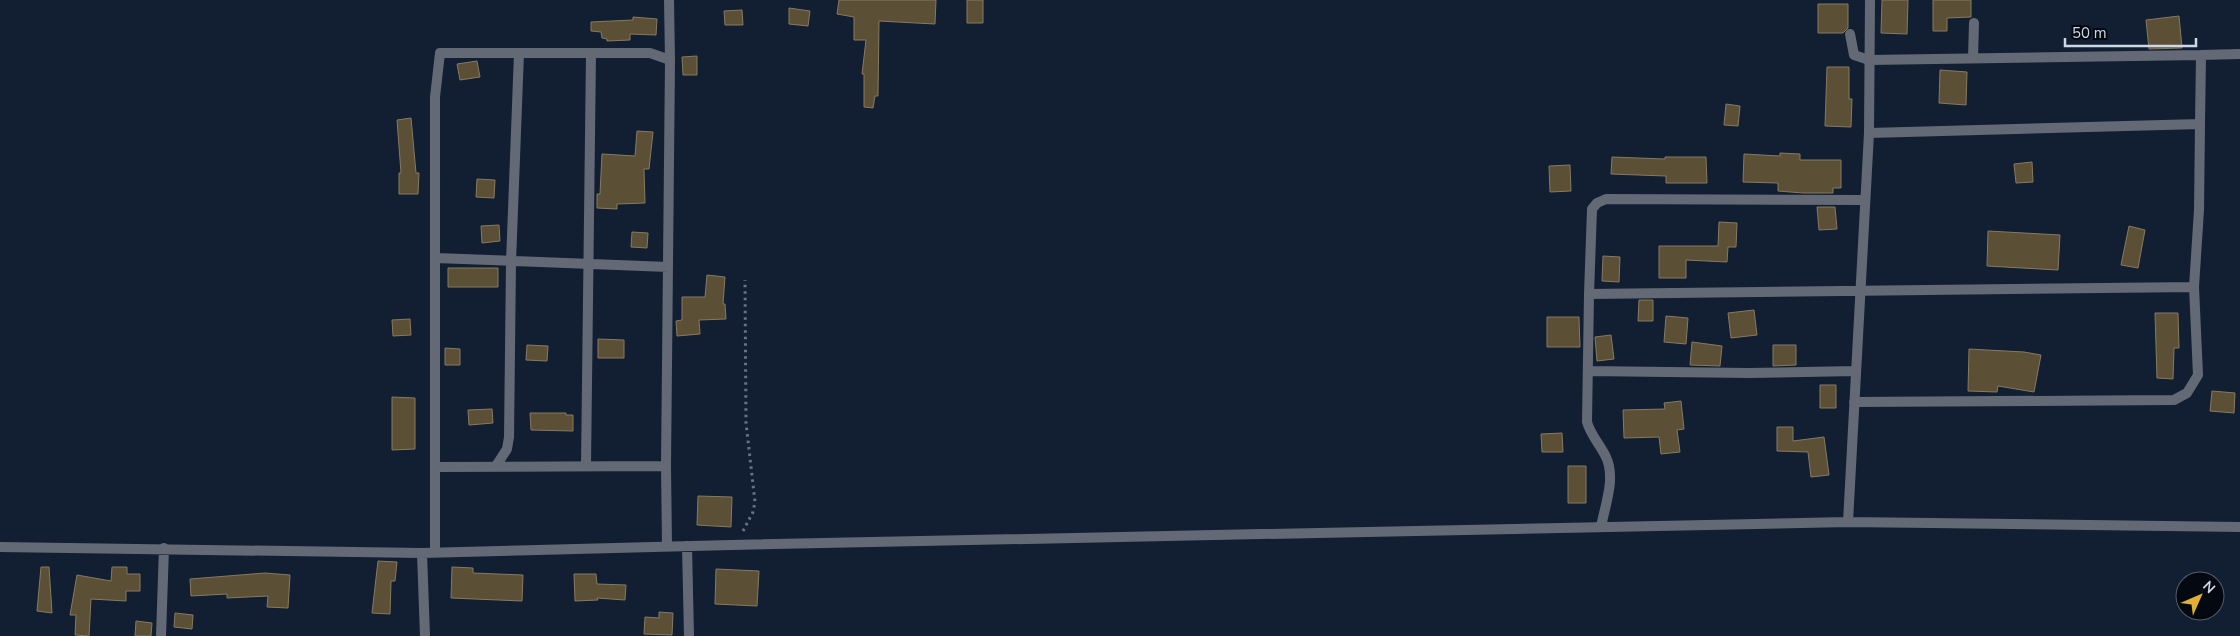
<svg xmlns="http://www.w3.org/2000/svg" width="2240" height="636" font-family="'Nunito Sans',sans-serif">
<style>
.building{fill:#5b4f35;stroke:#877a5f}
.lines{fill:none;stroke-linecap:round;stroke-linejoin:round}
.path{stroke:#677384;stroke-width:3;stroke-dasharray:2.5 4;stroke-linecap:butt}
.lane{stroke:#636a75;stroke-width:10}
.street{stroke:#636a75;stroke-width:10}
</style>
<rect width="100%" height="100%" fill="#121f33"/>
<path class="building" d="M 839,0 L 936,0 L 935,24 L 879,21 L 878,96 L 875,96 L 873,108 L 864,107 L 864,74 L 862,74 L 866,40 L 854,40 L 854,17 L 837,14 Z
M 967,0 L 983,0 L 983,23 L 967,23 Z
M 1882,0 L 1908,0 L 1907,34 L 1881,33 Z
M 1933,0 L 1971,0 L 1971,17 L 1947,18 L 1947,31 L 1933,31 Z
M 1818,4 L 1848,4 L 1848,28 L 1843,33 L 1818,33 Z
M 789,8 L 810,11 L 808,26 L 789,24 Z
M 742,10 L 743,25 L 725,25 L 724,11 Z
M 2179,16 L 2182,48 L 2149,49 L 2146,20 Z
M 633,17 L 657,19 L 656,35 L 630,34 L 630,40 L 607,41 L 607,39 L 602,38 L 601,32 L 591,31 L 591,22 L 633,20 Z
M 697,56 L 697,75 L 683,75 L 682,57 Z
M 477,61 L 480,77 L 460,80 L 457,64 Z
M 1827,67 L 1849,67 L 1849,99 L 1852,99 L 1851,127 L 1825,126 Z
M 1940,70 L 1967,72 L 1966,105 L 1939,103 Z
M 1726,104 L 1740,106 L 1738,126 L 1724,125 Z
M 411,118 L 416,173 L 419,173 L 418,194 L 399,194 L 399,173 L 401,173 L 397,120 Z
M 637,131 L 653,132 L 649,169 L 644,169 L 645,203 L 617,204 L 617,209 L 597,208 L 597,194 L 600,194 L 602,154 L 635,156 Z
M 1780,153 L 1800,154 L 1800,160 L 1841,160 L 1841,188 L 1833,188 L 1833,193 L 1803,193 L 1778,191 L 1778,183 L 1743,182 L 1744,154 L 1780,156 Z
M 1612,157 L 1665,159 L 1665,157 L 1706,157 L 1707,183 L 1666,183 L 1666,176 L 1611,174 Z
M 2032,162 L 2033,182 L 2016,183 L 2014,164 Z
M 1570,165 L 1571,191 L 1550,192 L 1549,166 Z
M 477,179 L 495,180 L 494,198 L 476,197 Z
M 1817,207 L 1835,207 L 1837,229 L 1819,230 Z
M 1719,222 L 1737,223 L 1736,247 L 1728,247 L 1727,262 L 1686,260 L 1686,278 L 1659,278 L 1659,246 L 1718,246 Z
M 499,225 L 500,241 L 482,243 L 481,226 Z
M 2129,226 L 2145,230 L 2138,268 L 2121,265 Z
M 1988,231 L 2060,235 L 2058,270 L 1987,266 Z
M 632,232 L 648,233 L 647,248 L 631,247 Z
M 1603,256 L 1620,257 L 1619,282 L 1602,281 Z
M 448,268 L 498,268 L 498,287 L 448,287 Z
M 707,275 L 725,277 L 723,304 L 725,304 L 726,319 L 699,320 L 700,334 L 677,336 L 676,321 L 682,320 L 682,297 L 705,297 Z
M 1639,300 L 1653,300 L 1653,321 L 1638,321 Z
M 1754,310 L 1757,335 L 1731,338 L 1728,313 Z
M 2155,313 L 2178,313 L 2179,348 L 2174,348 L 2173,379 L 2157,378 Z
M 1666,316 L 1688,318 L 1686,344 L 1664,342 Z
M 1547,317 L 1579,317 L 1580,347 L 1547,347 Z
M 410,319 L 411,335 L 393,336 L 392,320 Z
M 1611,335 L 1614,359 L 1597,361 L 1595,337 Z
M 598,339 L 624,340 L 624,358 L 598,358 Z
M 1692,342 L 1722,346 L 1720,366 L 1690,365 Z
M 527,345 L 548,346 L 547,361 L 526,360 Z
M 1773,345 L 1796,345 L 1796,365 L 1773,366 Z
M 445,348 L 460,349 L 460,365 L 445,365 Z
M 1969,349 L 2024,352 L 2041,355 L 2034,392 L 1998,386 L 1997,392 L 1968,391 Z
M 1820,385 L 1836,385 L 1836,408 L 1820,408 Z
M 2212,391 L 2235,393 L 2234,413 L 2210,411 Z
M 392,397 L 415,398 L 415,449 L 392,450 Z
M 1681,401 L 1684,429 L 1677,430 L 1680,452 L 1661,454 L 1659,437 L 1624,438 L 1623,410 L 1665,409 L 1664,403 Z
M 492,409 L 493,423 L 469,425 L 468,410 Z
M 530,413 L 566,413 L 566,415 L 573,415 L 573,431 L 531,430 Z
M 1777,427 L 1793,427 L 1793,441 L 1824,437 L 1829,475 L 1811,477 L 1808,452 L 1777,451 Z
M 1562,433 L 1563,452 L 1542,452 L 1541,434 Z
M 1568,466 L 1586,466 L 1586,503 L 1568,503 Z
M 698,496 L 732,497 L 731,527 L 697,525 Z
M 378,561 L 397,562 L 395,581 L 391,581 L 390,614 L 372,613 Z
M 41,567 L 49,567 L 52,613 L 37,611 Z
M 112,567 L 127,567 L 127,574 L 140,574 L 140,591 L 126,591 L 126,601 L 91,599 L 89,636 L 75,635 L 76,615 L 70,615 L 77,575 L 111,581 Z
M 452,567 L 473,568 L 473,573 L 523,575 L 522,601 L 451,598 Z
M 716,569 L 759,571 L 757,606 L 715,604 Z
M 265,573 L 290,575 L 288,608 L 267,607 L 268,596 L 227,598 L 227,594 L 191,596 L 190,579 Z
M 574,574 L 596,574 L 597,584 L 626,585 L 625,600 L 597,598 L 598,600 L 575,601 Z
M 659,612 L 673,613 L 672,635 L 644,634 L 645,617 L 659,618 Z
M 175,613 L 193,615 L 192,629 L 174,627 Z
M 136,621 L 152,623 L 151,636 L 135,636 Z"/>
<g class="lines">
<path class="path" d="M 743,531 L 753,512 L 755,502 L 746,423 L 745,280"/>
<path class="lane" d="M 1850,34 L 1854,55 L 1869,60
M 1973,58 L 1974,23"/>
<path class="street" d="M 669,0 L 670,60
M 2201,55 L 2240,54
M 1869,60 L 2201,55 L 2200,124
M 1864,200 L 1606,199 L 1597,203 L 1592,209 L 1589,294 L 2194,287
M 436,258 L 668,267
M 1589,294 L 1587,422 C 1591,436 1600,444 1606,457 C 1616,478 1605,505 1601,527
M 1588,371 L 1748,373 L 1856,371
M 1854,402 L 2174,400 L 2187,393 L 2198,375 L 2194,287 L 2199,210 L 2200,124 L 1869,133
M 586,465 L 591,53
M 496,466 L 507,449 L 509,437 L 511,262 L 519,53
M 666,466 L 667,546
M 1848,522 L 1869,133 L 1870,0
M 687,546 L 689,636
M 0,547 L 422,553 L 731,545 L 1848,522 L 2240,527
M 422,553 L 425,636
M 435,553 L 435,97 L 440,53 L 650,53 L 670,60 L 666,466 L 437,467
M 161,636 L 164,548"/>
</g>
<g transform="translate(2200 596) rotate(45)"><circle r="24" fill="#040911" stroke="#555b66"/>
<path d="M0-4L9 19L0 12L-9 19Z" fill="#e0b034"/>
<text y="-8" font-size="14" font-weight="bold" text-anchor="middle" fill="#ced7e5">N</text>
</g>
<path d="M2065 38v8h131v-8" fill="none" stroke="#ced7e5" stroke-width="2.5"/>
<text x="2072" y="38" font-size="15" fill="#ced7e5" stroke="#040911" stroke-width="4" paint-order="stroke">50 m</text>
</svg>
